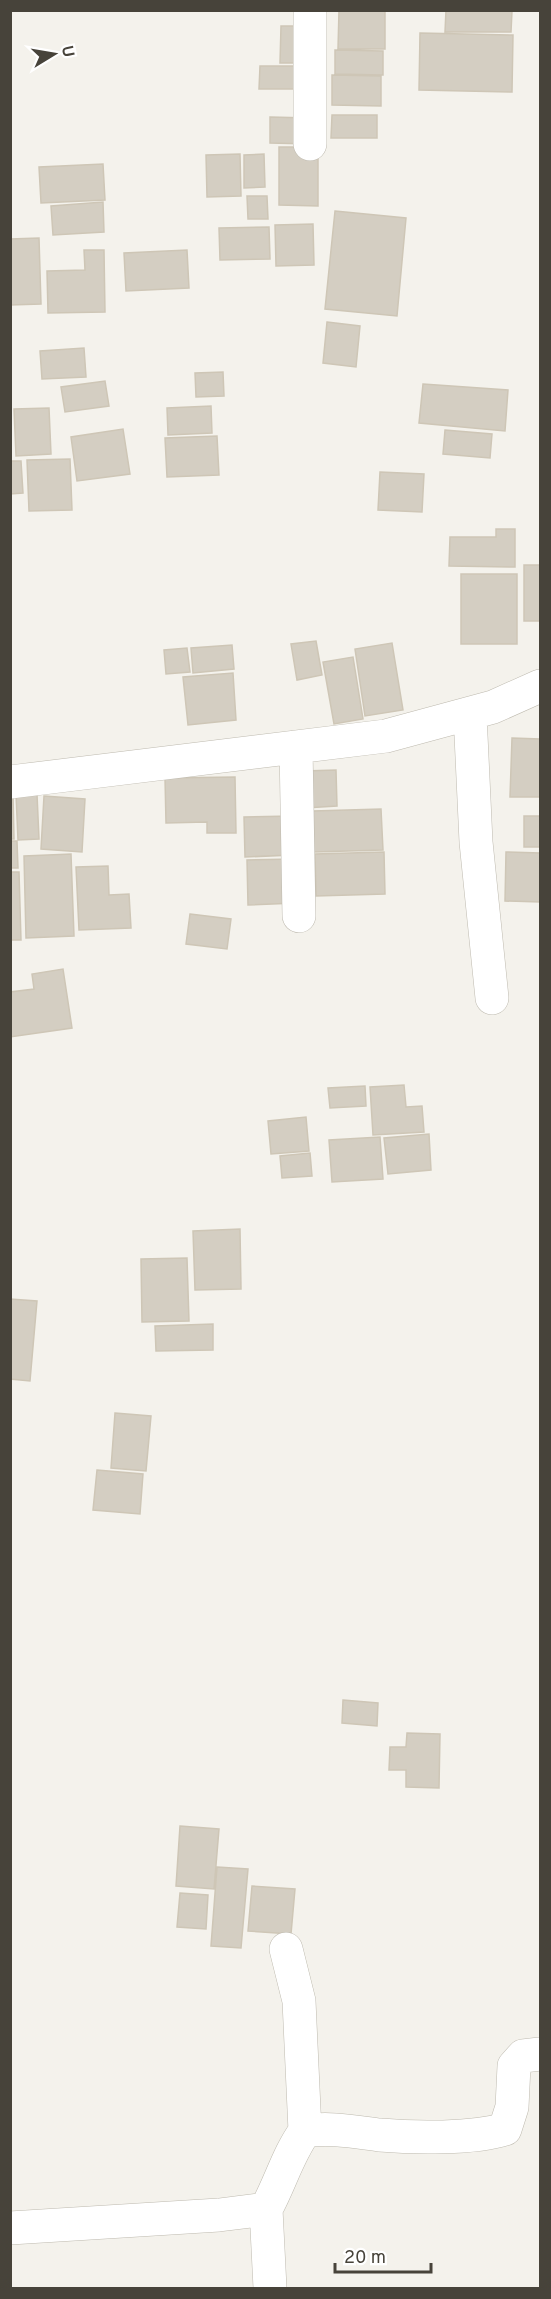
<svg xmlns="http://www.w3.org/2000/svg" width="551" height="2299" font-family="Overpass,sans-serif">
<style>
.building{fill:#d4cec2;stroke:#cec6b6;stroke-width:1.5}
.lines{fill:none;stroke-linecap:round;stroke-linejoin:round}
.minor-casing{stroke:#bebaaf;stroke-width:34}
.minor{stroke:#fff;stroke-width:33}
</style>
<rect width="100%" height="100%" fill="#f4f2ec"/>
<path class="building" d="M 339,10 L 385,10 L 385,49 L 338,49 Z
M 446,10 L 512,11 L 511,32 L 445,32 Z
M 281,26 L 307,26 L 306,63 L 280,63 Z
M 420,33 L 513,35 L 512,92 L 419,90 Z
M 335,50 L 383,51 L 383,75 L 335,74 Z
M 260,66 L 303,66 L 302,89 L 259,89 Z
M 332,75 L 381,76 L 381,106 L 332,105 Z
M 332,115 L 377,115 L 377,138 L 331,138 Z
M 270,117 L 309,118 L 309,144 L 270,143 Z
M 279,147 L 318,147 L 318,206 L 279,205 Z
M 240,154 L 241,196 L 207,197 L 206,155 Z
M 264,154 L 265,187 L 244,188 L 244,155 Z
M 103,164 L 105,200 L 41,203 L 39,167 Z
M 247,196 L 267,196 L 268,219 L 248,219 Z
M 103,202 L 104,232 L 53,235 L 51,206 Z
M 335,211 L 406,218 L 397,316 L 325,309 Z
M 313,224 L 314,265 L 276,266 L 275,225 Z
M 269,227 L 270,259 L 220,260 L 219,228 Z
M 39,238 L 41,304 L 10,305 L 10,239 Z
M 84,250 L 104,250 L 105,312 L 48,313 L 47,271 L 85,270 Z
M 187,250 L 189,288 L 126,291 L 124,253 Z
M 327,322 L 360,326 L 356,367 L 323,363 Z
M 84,348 L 86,377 L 42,379 L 40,351 Z
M 223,372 L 224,396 L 196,397 L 195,373 Z
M 105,381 L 109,406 L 65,412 L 61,387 Z
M 423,384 L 508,390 L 505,431 L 419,423 Z
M 211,406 L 212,433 L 168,435 L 167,408 Z
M 49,408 L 51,454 L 16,456 L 14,409 Z
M 123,429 L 130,474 L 77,481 L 71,437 Z
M 445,430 L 492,434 L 490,458 L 443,454 Z
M 217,436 L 219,475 L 167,477 L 165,438 Z
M 70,459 L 72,510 L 29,511 L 27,460 Z
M 10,461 L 21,461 L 23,493 L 10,494 Z
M 380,472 L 424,474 L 422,512 L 378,510 Z
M 496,529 L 515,529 L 515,567 L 449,566 L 450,537 L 496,537 Z
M 524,565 L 540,565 L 540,621 L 524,621 Z
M 461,574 L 517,574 L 517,644 L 461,644 Z
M 316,641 L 322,675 L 297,680 L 291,644 Z
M 392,643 L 403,710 L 365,716 L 355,649 Z
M 232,645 L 234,669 L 193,673 L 191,648 Z
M 187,648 L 190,672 L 166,674 L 164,650 Z
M 353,657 L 363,719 L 334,724 L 323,662 Z
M 233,673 L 236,720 L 188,725 L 183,677 Z
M 512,738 L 540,739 L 540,797 L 510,797 Z
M 336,770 L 337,806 L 305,808 L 304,771 Z
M 235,777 L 236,833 L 207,833 L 207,822 L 166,823 L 165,778 Z
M 10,794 L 13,794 L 14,839 L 10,839 Z
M 16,794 L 37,794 L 39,839 L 18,840 Z
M 44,796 L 85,799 L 82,852 L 41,849 Z
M 381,809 L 383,850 L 314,852 L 313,811 Z
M 292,816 L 293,855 L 245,857 L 244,817 Z
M 524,816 L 540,816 L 540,847 L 524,847 Z
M 10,841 L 17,841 L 18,868 L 10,868 Z
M 384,852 L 385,894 L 316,896 L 315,854 Z
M 506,852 L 540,853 L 540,902 L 505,901 Z
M 71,854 L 74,936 L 26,938 L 24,856 Z
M 294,859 L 296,903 L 248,905 L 247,860 Z
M 108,866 L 109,895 L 129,894 L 131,928 L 79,930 L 76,867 Z
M 10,872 L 19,872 L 21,940 L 10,940 Z
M 190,914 L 231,919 L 227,949 L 186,944 Z
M 63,969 L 72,1028 L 10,1037 L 10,992 L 34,989 L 32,974 Z
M 404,1085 L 406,1107 L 422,1106 L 424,1132 L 373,1135 L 370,1087 Z
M 365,1086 L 366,1106 L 330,1108 L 328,1088 Z
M 306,1117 L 309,1151 L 271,1154 L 268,1121 Z
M 429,1134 L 431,1170 L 388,1174 L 384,1138 Z
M 380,1137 L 383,1179 L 332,1182 L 329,1140 Z
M 310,1153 L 312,1176 L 282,1178 L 280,1156 Z
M 240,1229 L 241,1289 L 195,1290 L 193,1231 Z
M 187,1258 L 189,1321 L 142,1322 L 141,1259 Z
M 10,1299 L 37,1301 L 30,1381 L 10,1379 Z
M 213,1324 L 213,1350 L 156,1351 L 155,1326 Z
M 115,1413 L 151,1416 L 146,1471 L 111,1468 Z
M 97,1470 L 143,1474 L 140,1514 L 93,1510 Z
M 343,1700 L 378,1703 L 377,1726 L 342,1723 Z
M 407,1733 L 440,1734 L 439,1788 L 406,1787 L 406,1770 L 389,1770 L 390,1747 L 406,1747 Z
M 180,1826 L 219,1829 L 214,1889 L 176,1886 Z
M 217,1867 L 248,1869 L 241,1948 L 211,1946 Z
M 252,1886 L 295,1889 L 291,1934 L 248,1931 Z
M 180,1893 L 208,1895 L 206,1929 L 177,1927 Z"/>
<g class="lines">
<g class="minor-casing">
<path id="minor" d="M 310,10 L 310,144
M 470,714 L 476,842 L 492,998
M 296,747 L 299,916
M 10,782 L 386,736 L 493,707 L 540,686
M 286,1949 L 299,2001 L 305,2131
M 266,2209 L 270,2288
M 10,2228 L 219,2215 L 266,2209 C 280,2184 288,2154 305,2131 C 330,2127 355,2132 380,2135 C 413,2138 474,2139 505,2129 L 512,2107 L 514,2066 L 523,2056 L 540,2054"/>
</g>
<use href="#minor" class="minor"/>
</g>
<rect width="551" height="2299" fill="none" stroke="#47433a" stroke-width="24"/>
<g transform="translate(54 54) rotate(79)" stroke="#ffffff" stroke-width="4.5" paint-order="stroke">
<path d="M0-4.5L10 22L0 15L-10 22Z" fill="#47433a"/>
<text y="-9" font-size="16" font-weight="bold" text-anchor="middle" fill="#47433a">U</text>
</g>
<path d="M335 2263v9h96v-9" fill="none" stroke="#47433a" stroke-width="3"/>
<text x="344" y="2263" font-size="18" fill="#47433a" stroke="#ffffff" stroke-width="4.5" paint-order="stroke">20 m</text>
</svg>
